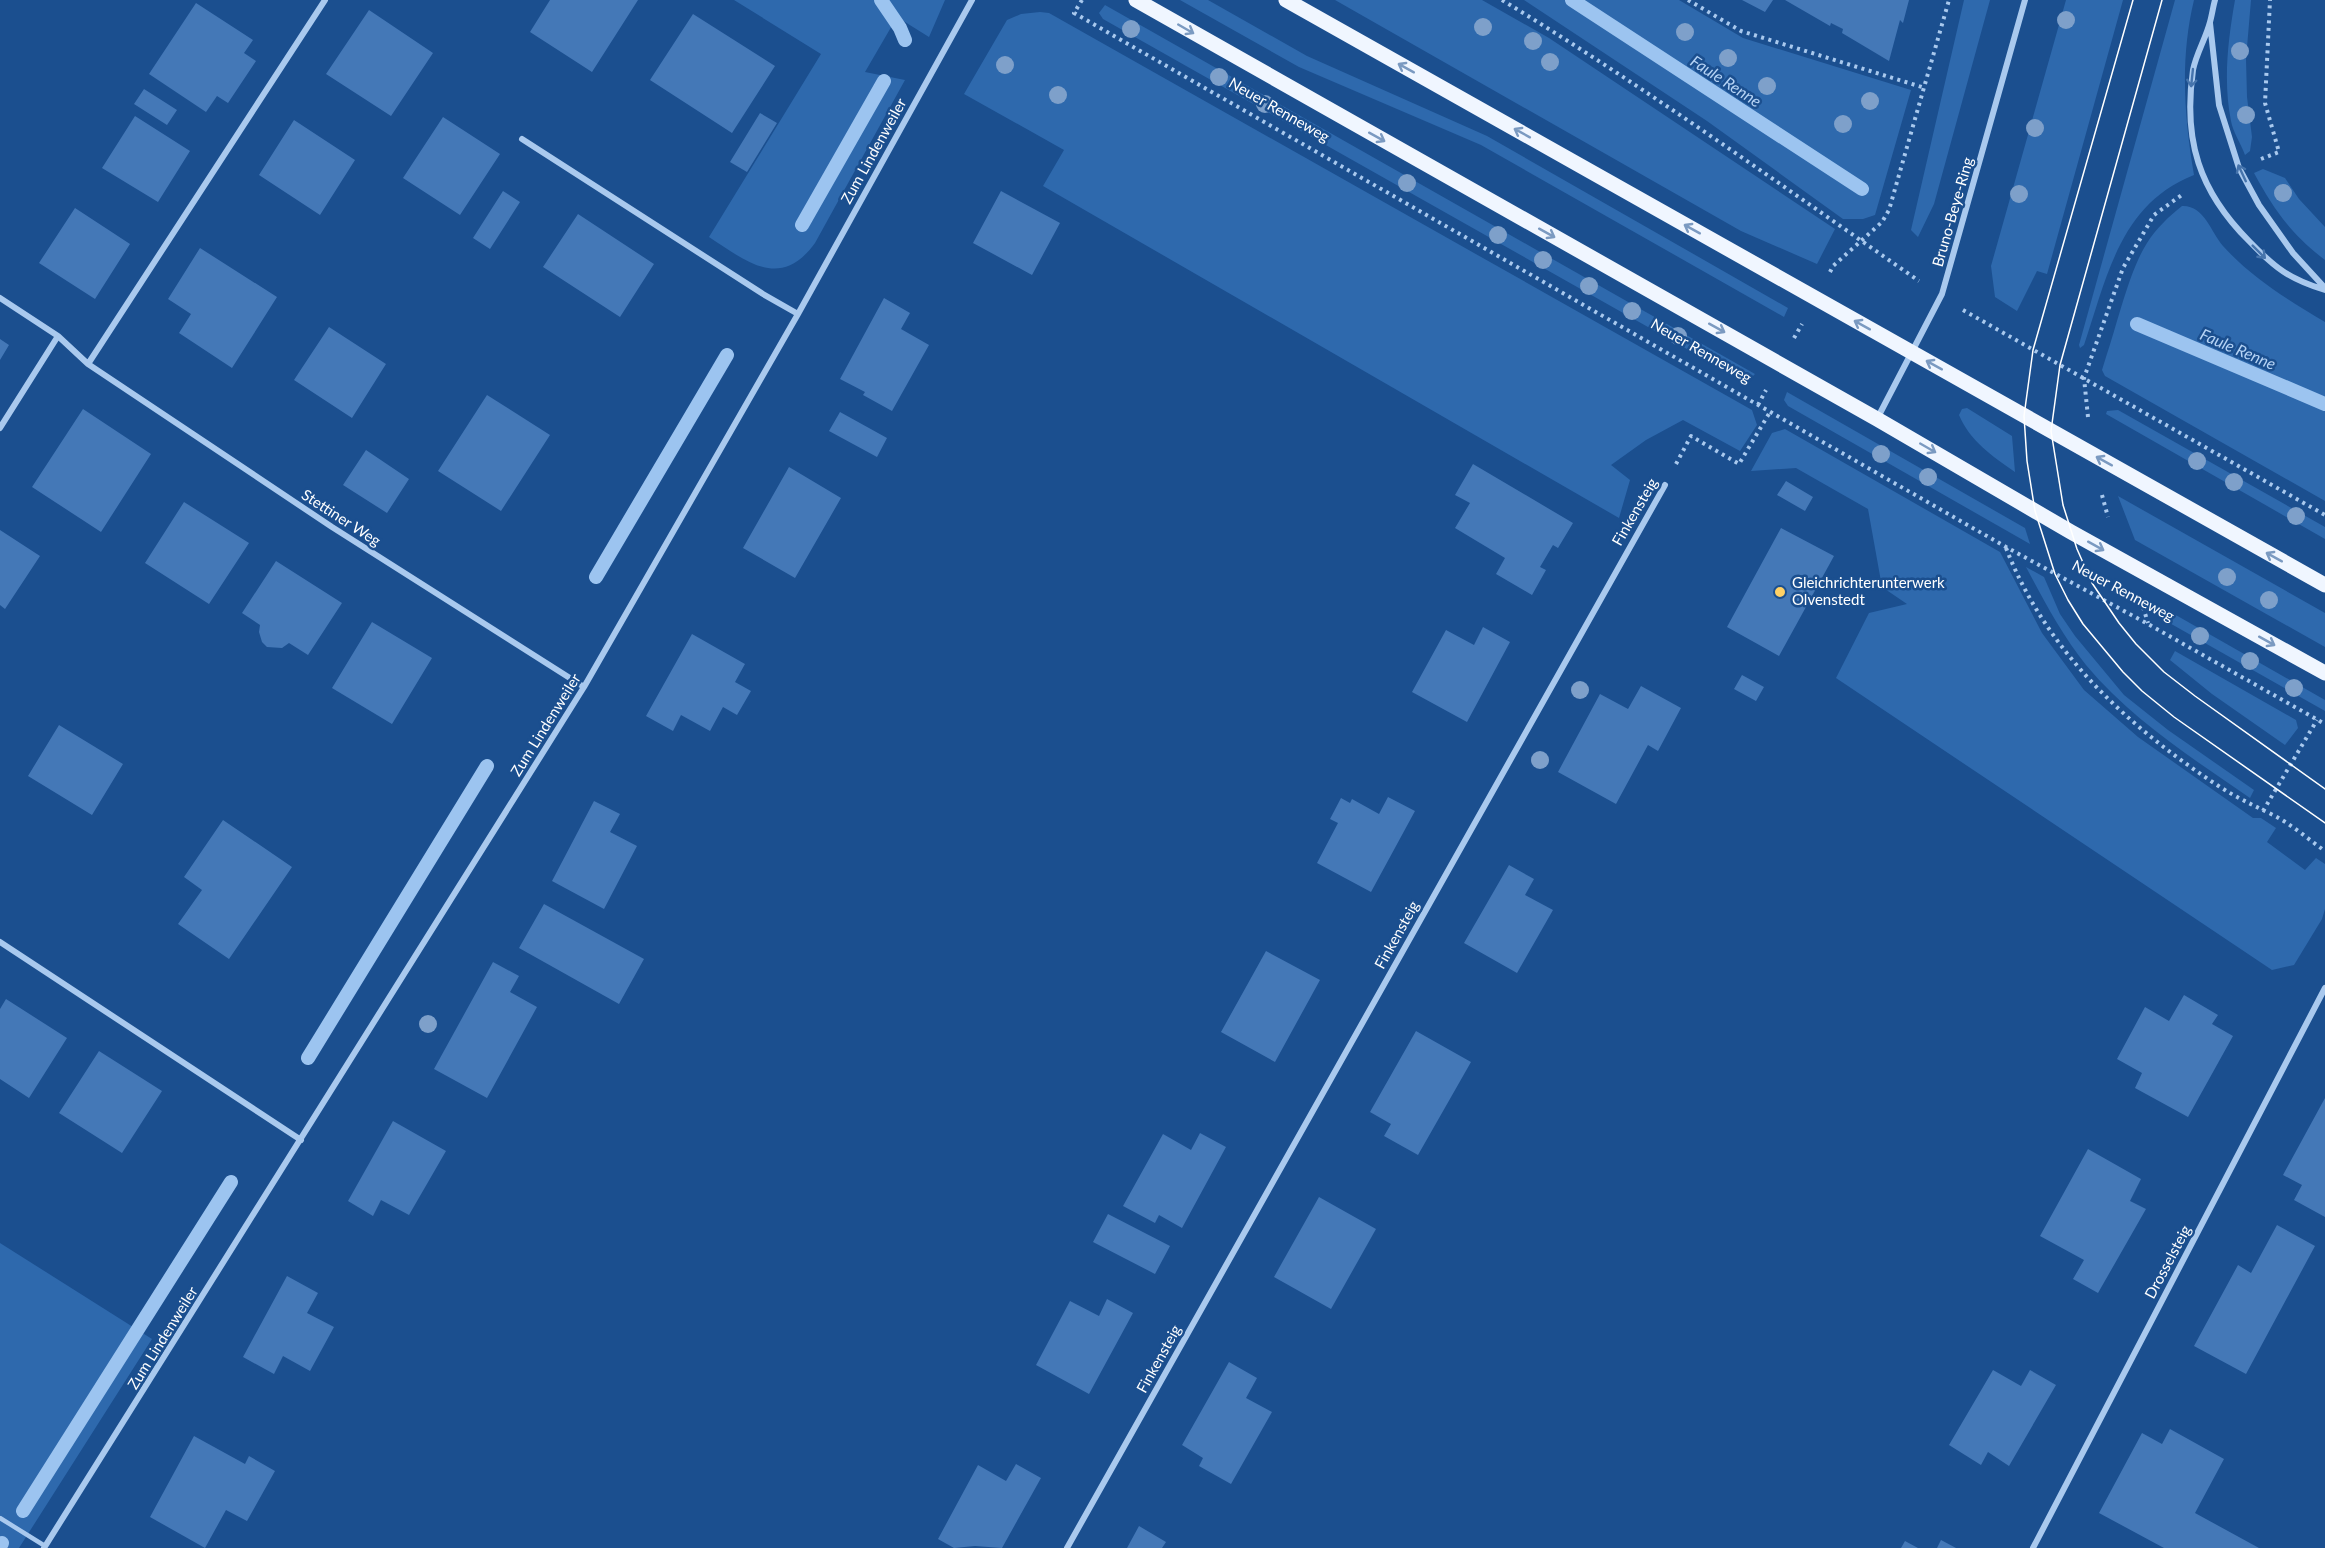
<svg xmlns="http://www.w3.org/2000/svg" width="2325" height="1548" font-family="Lato,sans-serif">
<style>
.green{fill:#2e69ad}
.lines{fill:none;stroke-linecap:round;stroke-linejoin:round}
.stream{stroke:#9cc4f0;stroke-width:14}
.building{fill:#4478b7}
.path{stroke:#a9c9ee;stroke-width:4;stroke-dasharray:3 4.5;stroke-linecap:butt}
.service{stroke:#a9c9ee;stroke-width:4.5}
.minor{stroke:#a9c9ee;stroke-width:6}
.primary{stroke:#f0f6ff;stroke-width:15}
.tram{stroke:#fff;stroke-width:1.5}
.tree{fill:#7ea0ca}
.oneway{stroke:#7b9ac1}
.oneway2{stroke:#4674ac}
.poi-dot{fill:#ffd166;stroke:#1b4f8f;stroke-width:2}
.labels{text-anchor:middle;stroke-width:5;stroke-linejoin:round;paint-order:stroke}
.street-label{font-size:15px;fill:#fff;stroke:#1b4f8f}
.poi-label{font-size:15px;fill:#fff;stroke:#1b4f8f;text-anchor:start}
.water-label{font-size:16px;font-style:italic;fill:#b5d3f5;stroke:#1b4f8f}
</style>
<rect width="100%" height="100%" fill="#1b4f8f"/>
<path class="green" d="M 734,0 L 945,0 L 929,37 L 897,17 L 865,72 L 905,80 L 815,243 C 780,291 746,261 709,237 L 821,54 Z
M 1180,0 L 1208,0 L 1307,56 L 1487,136 L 1788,308 L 1784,317 L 1481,145 L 1299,67 Z
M 1335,0 L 1482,0 L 1549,38 L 1835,229 L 1817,264 L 1741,231 Z
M 1524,0 L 1679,0 L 1743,38 L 1911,90 L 1875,215 L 1863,219 L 1843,219 L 1707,121 Z
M 1964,0 L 1990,0 L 1934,204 L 1918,237 L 1911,230 Z
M 2066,0 L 2123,0 L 2047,274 L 2037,271 L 2017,311 L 1995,297 L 1991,266 Z
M 2175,0 L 2194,0 C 2180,58 2184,116 2194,175 C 2120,204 2107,277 2084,345 L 2080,348 L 2079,345 Z
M 2235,0 L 2251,0 L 2246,59 L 2247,97 L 2252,137 L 2250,151 L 2245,155 C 2241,144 2233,132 2231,121 C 2223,81 2228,40 2235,0 Z
M 1105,5 L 1755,374 L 1751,378 L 1740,379 L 1103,19 L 1099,13 Z
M 1040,12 L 1049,13 L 1752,410 L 1757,425 L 1740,451 L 1683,420 L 1646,440 L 1611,465 L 1630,480 L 1619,518 L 1043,186 L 1064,150 L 964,94 L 1007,20 L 1021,14 Z
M 2263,169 L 2285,178 L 2299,199 L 2325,227 L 2325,260 C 2292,235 2274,210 2254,173 Z
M 2182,206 C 2204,205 2211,232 2223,246 C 2251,277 2289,301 2325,322 L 2325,501 L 2105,376 L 2102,370 L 2106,357 C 2117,325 2129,271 2147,243 C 2156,229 2168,217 2182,206 Z
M 1787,392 L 2025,528 L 2030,544 L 1788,406 L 1784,400 Z
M 1967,408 L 2012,436 L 2015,472 C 1992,456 1970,441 1959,415 L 1962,409 Z
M 2118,410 L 2325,527 L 2325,539 L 2106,414 L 2107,411 Z
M 1785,429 L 2000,552 L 2042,633 L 2084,690 L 2138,737 L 2253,818 L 2261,818 L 2276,828 L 2267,842 L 2305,870 L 2316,858 L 2325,864 L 2325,909 L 2322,919 L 2294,965 L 2272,970 L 1836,678 L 1869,613 L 1907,604 L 1882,587 L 1868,509 L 1796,468 L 1751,471 L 1772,433 Z
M 2118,496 L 2325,613 L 2325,647 L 2135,540 Z
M 2026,567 L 2044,577 L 2060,614 L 2075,636 L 2124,695 L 2168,730 L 2254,790 L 2250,798 C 2192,758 2132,720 2086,665 C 2062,635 2044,601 2026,567 Z
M 2160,606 L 2325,700 L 2325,711 L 2166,621 L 2160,612 Z
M 2175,651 L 2296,720 L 2298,728 L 2285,745 L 2212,694 L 2170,660 Z
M 0,1243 L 152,1339 L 19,1548 L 0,1548 Z"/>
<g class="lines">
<path class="stream" d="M 881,0 L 900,28 L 905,40
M 1572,0 L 1862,189
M 802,225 L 884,81
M 2137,324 L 2325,404
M 596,577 L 727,355
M 308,1058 L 487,766
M 23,1511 L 231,1182
M 0,1547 L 2,1543"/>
</g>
<path class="building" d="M 550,0 L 638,0 L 592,72 L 530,32 Z
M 1742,0 L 1773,0 L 1765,12 Z
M 1785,0 L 1909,0 L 1903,23 L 1900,20 L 1889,61 L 1842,33 L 1843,29 L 1831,23 L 1830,26 Z
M 196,3 L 253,40 L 244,53 L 256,61 L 228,103 L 217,96 L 206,112 L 149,74 Z
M 369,10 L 433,53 L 391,116 L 326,74 Z
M 693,14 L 775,66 L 732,133 L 650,80 Z
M 144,89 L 177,110 L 167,125 L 134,104 Z
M 760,113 L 777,123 L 747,172 L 730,162 Z
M 135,116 L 190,151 L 158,202 L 102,168 Z
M 443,117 L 500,154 L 460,215 L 403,178 Z
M 294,120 L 355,160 L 320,215 L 259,175 Z
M 503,191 L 520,202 L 490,249 L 473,238 Z
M 1001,191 L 1060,223 L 1032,275 L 973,243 Z
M 75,208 L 130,244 L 95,299 L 39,263 Z
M 578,214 L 654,264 L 620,317 L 543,267 Z
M 200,248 L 277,297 L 232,368 L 179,333 L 191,314 L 168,299 Z
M 884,298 L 910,313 L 901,329 L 929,345 L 892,411 L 863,395 L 865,392 L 840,379 Z
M 329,327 L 386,364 L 352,418 L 294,380 Z
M 0,339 L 9,345 L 0,360 Z
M 487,395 L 550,435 L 501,511 L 438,471 Z
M 83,409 L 151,454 L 101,532 L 32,487 Z
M 840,412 L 887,438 L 877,457 L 829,431 Z
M 366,450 L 409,479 L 387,513 L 343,485 Z
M 1473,464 L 1573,523 L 1558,548 L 1553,545 L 1540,567 L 1546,570 L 1532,595 L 1496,574 L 1505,558 L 1455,528 L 1470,503 L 1455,495 Z
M 789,467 L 841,498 L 795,578 L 743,548 Z
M 1786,481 L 1813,497 L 1805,511 L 1777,495 Z
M 184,502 L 249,543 L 209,604 L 145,563 Z
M 1781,528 L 1834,556 L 1779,656 L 1727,627 Z
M 0,530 L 40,556 L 5,609 L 0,605 Z
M 276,561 L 342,603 L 308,655 L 289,643 L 282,648 L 267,647 L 262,642 L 259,632 L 260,625 L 242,613 Z
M 372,622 L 432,658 L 392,724 L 332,688 Z
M 1483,627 L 1510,642 L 1467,722 L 1412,692 L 1446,630 L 1474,645 Z
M 692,634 L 745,664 L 735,682 L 751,691 L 737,715 L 723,707 L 710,731 L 681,715 L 673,731 L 646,716 Z
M 1742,675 L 1764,687 L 1756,701 L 1734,689 Z
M 1641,686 L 1681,708 L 1658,751 L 1648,745 L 1616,804 L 1558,772 L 1600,694 L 1628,709 Z
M 59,725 L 123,764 L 92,815 L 28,776 Z
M 1388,797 L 1415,811 L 1371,892 L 1317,863 L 1338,823 L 1330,819 L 1341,798 L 1350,803 L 1352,799 L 1379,814 Z
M 594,801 L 620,814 L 610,832 L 637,846 L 604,909 L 552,881 Z
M 223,820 L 292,867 L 229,959 L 178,924 L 202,890 L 184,877 Z
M 1509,865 L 1534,879 L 1525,895 L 1553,910 L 1517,973 L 1464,943 Z
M 544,904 L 644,959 L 619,1004 L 519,948 Z
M 1266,951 L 1320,980 L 1275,1062 L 1221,1032 Z
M 493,962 L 519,976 L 510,992 L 537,1007 L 487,1098 L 434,1069 Z
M 2184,995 L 2218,1015 L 2212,1024 L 2233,1036 L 2188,1117 L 2135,1088 L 2142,1073 L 2117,1059 L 2145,1007 L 2169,1021 Z
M 6,999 L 67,1038 L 29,1098 L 0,1079 L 0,1009 Z
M 1416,1031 L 1471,1062 L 1418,1155 L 1384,1136 L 1391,1124 L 1370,1112 Z
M 99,1051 L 162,1091 L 122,1153 L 59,1113 Z
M 2325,1098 L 2325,1217 L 2294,1200 L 2302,1185 L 2283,1175 Z
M 393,1121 L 446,1151 L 409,1215 L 381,1200 L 373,1216 L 348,1201 Z
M 1200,1133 L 1226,1147 L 1182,1228 L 1159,1215 L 1155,1223 L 1123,1206 L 1163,1134 L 1191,1150 Z
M 2088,1149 L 2141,1179 L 2130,1201 L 2146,1209 L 2098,1293 L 2073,1279 L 2084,1260 L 2040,1236 Z
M 1319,1197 L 1376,1229 L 1331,1309 L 1274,1277 Z
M 1108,1214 L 1170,1246 L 1155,1274 L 1093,1242 Z
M 2277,1225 L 2315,1246 L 2246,1374 L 2194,1346 L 2238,1265 L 2251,1273 Z
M 287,1276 L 318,1293 L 307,1313 L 334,1327 L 310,1371 L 283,1356 L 274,1374 L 243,1357 Z
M 1107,1299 L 1133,1313 L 1089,1394 L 1036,1365 L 1070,1301 L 1099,1316 Z
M 1229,1362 L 1257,1378 L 1246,1398 L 1272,1412 L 1231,1484 L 1199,1466 L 1203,1458 L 1182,1445 Z
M 1993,1370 L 2021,1386 L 2030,1370 L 2056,1385 L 2009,1466 L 1988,1452 L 1981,1465 L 1949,1445 Z
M 2170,1429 L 2224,1459 L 2195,1513 L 2259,1548 L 2164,1548 L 2099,1513 L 2142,1433 L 2162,1444 Z
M 194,1436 L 245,1464 L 249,1456 L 275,1471 L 247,1521 L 226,1510 L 205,1548 L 150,1517 Z
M 1016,1464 L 1041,1478 L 1002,1548 L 975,1546 L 954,1548 L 938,1539 L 978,1465 L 1006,1481 Z
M 1139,1526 L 1166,1542 L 1162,1548 L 1127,1548 Z
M 1941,1540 L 1956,1548 L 1937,1548 Z
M 1905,1541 L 1918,1548 L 1901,1548 Z"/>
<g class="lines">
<path class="path" d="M 1082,0 L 1074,13 L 2006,547 L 2148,624 L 2325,724
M 1502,0 C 1645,87 1781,185 1919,281
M 1688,0 L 1741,31 L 1925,88
M 2261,159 L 2279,152 L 2265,103 L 2270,0
M 1830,272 L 1833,266 L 1882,222 L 1889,210 L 1949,0
M 1963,310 L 2325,515
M 1794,338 L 1802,324
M 1758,405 L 1766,390
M 2088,417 L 2084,378 L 2123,268 L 2154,215 L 2183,194
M 1676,464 L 1691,436 L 1739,464 L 1770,412
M 2102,495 L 2108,517
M 2006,548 C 2046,651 2126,725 2217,785 C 2235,797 2253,805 2273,815 C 2291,824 2308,839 2325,851
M 2143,607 L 2148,623
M 2263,811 L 2317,720"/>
<path class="service" d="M 0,1518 L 45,1546"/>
<path class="minor" d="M 2215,0 C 2213,7 2212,15 2210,22 C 2206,38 2196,54 2193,70 C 2183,140 2199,191 2249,241 C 2275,268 2289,279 2325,290
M 2210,23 L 2219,105 L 2239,168 L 2259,205 L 2293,253 L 2325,288
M 522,139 L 763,294 L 798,314
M 0,298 L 58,336 L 88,364 L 332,527 L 584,687
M 88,364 L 325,0
M 1877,419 L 1942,294 L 2025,0
M 0,428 L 58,336
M 0,942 L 301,1140
M 44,1548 L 584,687 L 798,314 L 972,0
M 1067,1548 L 1665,485
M 2033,1548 L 2325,988"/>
<path class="primary" d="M 1136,0 L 1877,419 L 2071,532 L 2325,673
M 1286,0 L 2325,585"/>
<path class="tram" d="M 2133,0 L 2033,350 L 2024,416 L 2027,461 L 2035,511 L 2055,574 L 2068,600 L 2083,624 L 2123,672 L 2142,691 L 2174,717 L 2325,823
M 2162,0 L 2060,365 L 2051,431 L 2063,505 L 2077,549 L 2092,583 L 2119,623 L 2136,644 L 2164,672 L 2195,696 L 2325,789"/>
</g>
<g class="tree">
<circle cx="2066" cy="20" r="9"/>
<circle cx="1483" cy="27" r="9"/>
<circle cx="1131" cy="29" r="9"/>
<circle cx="1685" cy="32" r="9"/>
<circle cx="1533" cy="41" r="9"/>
<circle cx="2240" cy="51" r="9"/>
<circle cx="1728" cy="58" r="9"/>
<circle cx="1550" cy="62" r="9"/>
<circle cx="1005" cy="65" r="9"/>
<circle cx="1219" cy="77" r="9"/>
<circle cx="1767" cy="86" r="9"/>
<circle cx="1058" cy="95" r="9"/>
<circle cx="1870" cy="101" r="9"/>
<circle cx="1265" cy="104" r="9"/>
<circle cx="2246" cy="115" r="9"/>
<circle cx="1843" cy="124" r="9"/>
<circle cx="2035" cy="128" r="9"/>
<circle cx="1407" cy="183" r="9"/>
<circle cx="2283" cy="193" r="9"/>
<circle cx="2019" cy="194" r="9"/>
<circle cx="1498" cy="235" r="9"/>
<circle cx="1543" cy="260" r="9"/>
<circle cx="1589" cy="286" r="9"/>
<circle cx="1632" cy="311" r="9"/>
<circle cx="1678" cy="336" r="9"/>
<circle cx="1881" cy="454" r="9"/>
<circle cx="2197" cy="461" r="9"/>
<circle cx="1928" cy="477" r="9"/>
<circle cx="2234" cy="482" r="9"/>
<circle cx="2296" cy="516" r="9"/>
<circle cx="2227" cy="577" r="9"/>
<circle cx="2269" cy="600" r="9"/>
<circle cx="2200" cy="636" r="9"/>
<circle cx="2250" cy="661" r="9"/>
<circle cx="2294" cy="688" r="9"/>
<circle cx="1580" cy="690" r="9"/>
<circle cx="1540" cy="760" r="9"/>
<circle cx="428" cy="1024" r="9"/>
</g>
<defs><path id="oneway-shaft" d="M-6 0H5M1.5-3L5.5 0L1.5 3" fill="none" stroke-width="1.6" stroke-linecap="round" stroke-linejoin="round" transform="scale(1.5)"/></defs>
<g class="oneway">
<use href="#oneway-shaft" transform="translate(1186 29) rotate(30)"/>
<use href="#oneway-shaft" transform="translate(1406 68) rotate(-151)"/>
<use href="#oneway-shaft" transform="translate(1522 133) rotate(-151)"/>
<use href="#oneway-shaft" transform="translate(1377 137) rotate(29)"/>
<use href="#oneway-shaft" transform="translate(1692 229) rotate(-151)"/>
<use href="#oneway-shaft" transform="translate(1547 233) rotate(29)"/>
<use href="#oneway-shaft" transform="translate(1862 325) rotate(-151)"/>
<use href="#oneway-shaft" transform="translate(1717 328) rotate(29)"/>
<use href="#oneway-shaft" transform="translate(1934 365) rotate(-151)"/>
<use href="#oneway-shaft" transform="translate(1928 448) rotate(30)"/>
<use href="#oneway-shaft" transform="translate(2104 461) rotate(-151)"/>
<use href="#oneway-shaft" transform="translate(2096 546) rotate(29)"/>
<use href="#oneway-shaft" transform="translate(2274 557) rotate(-151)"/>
<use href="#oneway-shaft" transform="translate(2267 641) rotate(29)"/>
</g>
<g class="oneway2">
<use href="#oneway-shaft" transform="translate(2192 78) rotate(96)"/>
<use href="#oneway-shaft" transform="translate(2242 173) rotate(-115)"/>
<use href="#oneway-shaft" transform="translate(2259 252) rotate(45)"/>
</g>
<circle class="poi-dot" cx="1780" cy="592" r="6"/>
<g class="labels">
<g class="street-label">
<text transform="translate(1279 110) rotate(30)" y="5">Neuer Renneweg</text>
<text transform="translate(874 151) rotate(-61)" y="5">Zum Lindenweiler</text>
<text transform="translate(1953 212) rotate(-74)" y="5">Bruno-Beye-Ring</text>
<text transform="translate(1701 351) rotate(30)" y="5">Neuer Renneweg</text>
<text transform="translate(1635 512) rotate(-60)" y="5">Finkensteig</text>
<text transform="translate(341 518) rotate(33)" y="5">Stettiner Weg</text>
<text transform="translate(2123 591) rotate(28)" y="5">Neuer Renneweg</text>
<text transform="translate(546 725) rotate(-58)" y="5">Zum Lindenweiler</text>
<text transform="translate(1397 935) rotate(-61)" y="5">Finkensteig</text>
<text transform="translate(2168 1262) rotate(-62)" y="5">Drosselsteig</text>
<text transform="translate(163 1338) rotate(-58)" y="5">Zum Lindenweiler</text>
<text transform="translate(1159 1359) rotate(-61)" y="5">Finkensteig</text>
</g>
<g class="poi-label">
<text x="1792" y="588">Gleichrichterunterwerk<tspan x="1792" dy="17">Olvenstedt</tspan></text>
</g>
<g class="water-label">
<text transform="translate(1726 81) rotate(33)" y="6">Faule Renne</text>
<text transform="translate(2238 349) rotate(23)" y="6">Faule Renne</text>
</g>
</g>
</svg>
